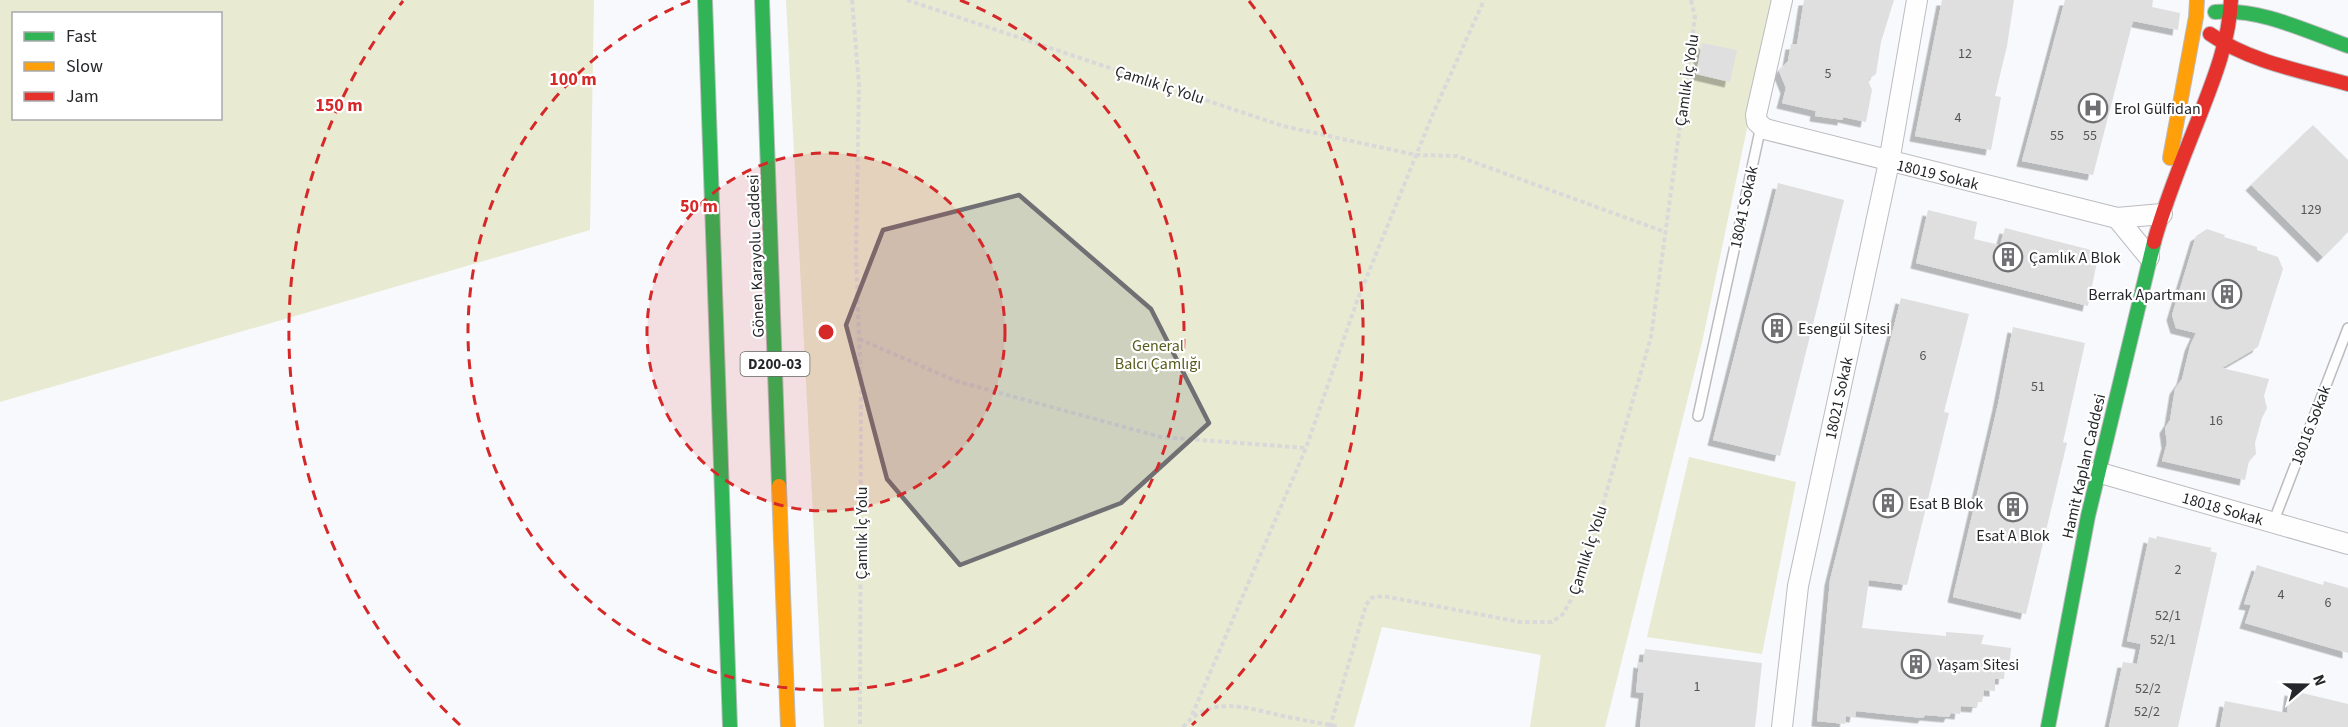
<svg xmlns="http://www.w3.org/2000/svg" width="2348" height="727" font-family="'Source Sans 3',sans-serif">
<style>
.green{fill:#e8ead2;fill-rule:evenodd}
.building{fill:#dfdfdf;filter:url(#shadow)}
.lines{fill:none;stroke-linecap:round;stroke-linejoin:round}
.lane-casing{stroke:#bcbcc0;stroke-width:12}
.street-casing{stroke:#bcbcc0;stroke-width:22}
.fast-casing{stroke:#bcbcc0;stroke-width:16}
.slow-casing{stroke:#bcbcc0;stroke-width:16}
.jam-casing{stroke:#bcbcc0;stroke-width:16}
.path{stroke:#d9d9da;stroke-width:4;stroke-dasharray:4.5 3;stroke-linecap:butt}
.lane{stroke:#fefeff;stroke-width:9}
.street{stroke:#fefeff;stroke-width:20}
.fast{stroke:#30b455;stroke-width:14}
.slow{stroke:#ff9f0a;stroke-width:14}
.jam{stroke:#e5322d;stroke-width:14}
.marked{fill:#707074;fill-opacity:0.2;stroke:#707074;stroke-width:4.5;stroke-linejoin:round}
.ring{fill:none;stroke:#d62828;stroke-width:3;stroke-dasharray:10 8}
.labels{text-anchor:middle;stroke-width:4.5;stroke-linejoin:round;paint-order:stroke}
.number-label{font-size:14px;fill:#545557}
.shield{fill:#fff;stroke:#67686a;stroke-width:1.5}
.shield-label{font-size:15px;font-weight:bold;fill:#26272a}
.street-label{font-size:16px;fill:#26272a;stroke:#fff}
.poi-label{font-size:16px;fill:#26272a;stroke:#fff;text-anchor:start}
.park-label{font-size:16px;fill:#585c1c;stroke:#fff}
.centre{fill:#d62828;stroke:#fff;stroke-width:3}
.ring-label{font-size:18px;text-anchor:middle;font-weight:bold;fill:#d62828;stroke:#fff;stroke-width:4.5;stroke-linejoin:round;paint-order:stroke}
</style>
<defs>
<filter id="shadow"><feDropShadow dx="-5.5" dy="5.5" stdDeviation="0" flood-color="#0004"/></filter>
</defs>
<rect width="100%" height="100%" fill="#f8f9fc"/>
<path class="green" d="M 0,0 L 594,0 L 590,230 L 0,402 ZM 14,14 L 220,14 L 220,118 L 14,118 Z
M 786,0 L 1774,0 L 1703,338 L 1605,727 L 1530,727 L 1541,655 L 1382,627 L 1354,727 L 824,727 Z
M 1689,457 L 1796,482 L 1762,654 L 1647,637 Z"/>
<path class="building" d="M 1804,0 L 1894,0 L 1881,42 L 1876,74 L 1868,80 L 1872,90 L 1866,122 L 1843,117 L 1843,120 L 1815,116 L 1816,111 L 1782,103 L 1786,88 L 1779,71 L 1788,61 L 1791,44 L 1797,44 Z
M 1942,0 L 2014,0 L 2007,46 L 1995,96 L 2001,97 L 1991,150 L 1915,136 Z
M 2065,0 L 2153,0 L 2152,7 L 2180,13 L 2178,30 L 2133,21 L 2093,175 L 2022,161 Z
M 1702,43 L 1737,50 L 1730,82 L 1696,74 Z
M 2313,125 L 2348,160 L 2348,232 L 2323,257 L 2251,185 Z
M 1778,183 L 1844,200 L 1780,456 L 1713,440 Z
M 1928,210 L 1977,222 L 1974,239 L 2000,245 L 2005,228 L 2099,252 L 2088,306 L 1916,263 Z
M 2207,229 L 2225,235 L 2224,237 L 2257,247 L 2257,250 L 2278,257 L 2283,269 L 2258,347 L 2222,368 L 2269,379 L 2264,396 L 2267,408 L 2262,418 L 2255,443 L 2256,454 L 2249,461 L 2245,480 L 2162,461 L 2167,443 L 2165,428 L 2170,420 L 2175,389 L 2182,379 L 2190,346 L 2196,333 L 2176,328 L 2172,315 L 2196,236 Z
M 1901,298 L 1969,314 L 1944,412 L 1949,413 L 1907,585 L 1869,580 L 1862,628 L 1946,636 L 1946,632 L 1984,635 L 1981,644 L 2011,648 L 2009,668 L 2005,668 L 2004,679 L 1995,679 L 1995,691 L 1984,690 L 1982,702 L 1978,702 L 1977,707 L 1961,706 L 1960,714 L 1951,713 L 1949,717 L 1925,715 L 1923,718 L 1856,711 L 1855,717 L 1846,716 L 1845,724 L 1817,721 L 1830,580 Z
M 2013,327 L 2085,343 L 2063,442 L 2067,443 L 2026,614 L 1953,597 L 1998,404 Z
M 2157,536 L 2212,548 L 2210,551 L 2217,553 L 2178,727 L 2109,727 L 2123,662 L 2137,664 L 2141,644 L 2127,641 L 2149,537 L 2156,539 Z
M 2257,565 L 2323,585 L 2324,581 L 2348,588 L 2348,653 L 2245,623 L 2251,605 L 2244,604 Z
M 1645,649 L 1762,663 L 1755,727 L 1640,727 L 1644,693 L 1636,692 L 1639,662 L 1643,663 Z
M 2290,690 L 2348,704 L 2348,727 L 2220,727 L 2225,701 L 2287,713 Z"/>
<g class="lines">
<g class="lane-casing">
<path id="lane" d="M 1698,416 L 1761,126
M 2273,523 L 2348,328"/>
</g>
<g class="street-casing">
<path id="street" d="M 1782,0 L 1756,115 L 1757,122 L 1765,129 L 2117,218 L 2162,214
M 2117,218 L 2149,257
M 2097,472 L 2348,544
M 1782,727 L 1798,586 L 1889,162 L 1917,0"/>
</g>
<g class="fast-casing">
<path id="fast" d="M 705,0 L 730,727
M 762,0 L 779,486
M 2215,12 C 2260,8 2306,31 2348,46
M 2048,727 L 2088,516 L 2154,242"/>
</g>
<g class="slow-casing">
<path id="slow" d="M 2170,158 L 2196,17 L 2197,0
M 779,486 L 788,727"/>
</g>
<g class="jam-casing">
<path id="jam" d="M 2210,34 C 2250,62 2302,71 2348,84
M 2154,242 C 2165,202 2181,163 2196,125 C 2212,84 2229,44 2231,0"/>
</g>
<path class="path" d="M 852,0 L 859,85 L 856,255 L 861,390 L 860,727
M 907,0 L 1283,126 L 1416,155 L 1457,156 L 1665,232
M 859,339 L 956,381 L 1161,437 L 1306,448
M 1192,715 L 1306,448 L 1357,301 L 1432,116 L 1484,0
M 1183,727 C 1210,694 1248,708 1283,716 C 1302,720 1321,723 1339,727
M 1330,727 L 1366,605 L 1371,598 L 1383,596 L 1520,622 L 1552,622 L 1563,614 L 1572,598 L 1595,532 L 1651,337 L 1695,17 L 1691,0"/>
<use href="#lane" class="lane"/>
<use href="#street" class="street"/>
<use href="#fast" class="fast"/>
<use href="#slow" class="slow"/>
<use href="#jam" class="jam"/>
</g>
<path class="marked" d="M 1019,195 L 1151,309 L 1209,423 L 1121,503 L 960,565 L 887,479 L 846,325 L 883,230 Z"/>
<circle cx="826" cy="332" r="179" fill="#d62828" fill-opacity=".12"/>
<g class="ring">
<circle cx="826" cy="332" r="179"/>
<path d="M960 0A358 358 0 1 1 692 0"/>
<path d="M460 725A537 537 0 0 1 403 1M1249 1A537 537 0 0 1 1192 725"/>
</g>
<defs>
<g id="hospital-ring" transform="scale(1.5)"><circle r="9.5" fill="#fff" stroke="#707074" stroke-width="1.5"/><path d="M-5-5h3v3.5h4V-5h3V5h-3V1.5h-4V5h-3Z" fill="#707074"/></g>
<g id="building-ring" transform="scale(1.5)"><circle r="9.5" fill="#fff" stroke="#707074" stroke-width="1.5"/><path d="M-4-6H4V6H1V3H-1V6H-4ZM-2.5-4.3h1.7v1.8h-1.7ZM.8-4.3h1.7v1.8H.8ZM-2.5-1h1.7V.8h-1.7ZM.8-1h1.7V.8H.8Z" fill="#707074"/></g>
</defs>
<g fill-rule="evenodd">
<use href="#hospital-ring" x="2093" y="108"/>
<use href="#building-ring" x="2008" y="257"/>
<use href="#building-ring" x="2227" y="294"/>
<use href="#building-ring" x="1777" y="328"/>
<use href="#building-ring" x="1888" y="503"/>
<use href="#building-ring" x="2013" y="507"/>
<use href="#building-ring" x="1916" y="664"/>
</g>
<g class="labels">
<g class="number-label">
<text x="1965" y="58">12</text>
<text x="1828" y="78">5</text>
<text x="1958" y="122">4</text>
<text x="2057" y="140">55</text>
<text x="2090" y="140">55</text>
<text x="2311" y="214">129</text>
<text x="1923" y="360">6</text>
<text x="2038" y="391">51</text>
<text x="2216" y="425">16</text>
<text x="2178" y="574">2</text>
<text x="2281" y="599">4</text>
<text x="2328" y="607">6</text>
<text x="2168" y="620">52/1</text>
<text x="2163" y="644">52/1</text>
<text x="1697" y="691">1</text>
<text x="2148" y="693">52/2</text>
<text x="2147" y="716">52/2</text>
</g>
<rect class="shield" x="740.5" y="352" width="69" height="24" rx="4.5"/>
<g class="shield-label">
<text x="775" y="369">D200-03</text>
</g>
<g class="street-label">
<text transform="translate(1686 80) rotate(-82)" y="6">Çamlık İç Yolu</text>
<text transform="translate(1160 84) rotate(18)" y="6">Çamlık İç Yolu</text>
<text transform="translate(1938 174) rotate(14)" y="6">18019 Sokak</text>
<text transform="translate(1743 207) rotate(-78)" y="6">18041 Sokak</text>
<text transform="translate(755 256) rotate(-92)" y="6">Gönen Karayolu Caddesi</text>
<text transform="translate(1838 398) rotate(-78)" y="6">18021 Sokak</text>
<text transform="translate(2310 425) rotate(-69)" y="6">18016 Sokak</text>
<text transform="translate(2083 466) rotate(-77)" y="6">Hamit Kaplan Caddesi</text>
<text transform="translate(2223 508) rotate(16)" y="6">18018 Sokak</text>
<text transform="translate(861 533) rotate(-90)" y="6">Çamlık İç Yolu</text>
<text transform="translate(1587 550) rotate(-72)" y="6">Çamlık İç Yolu</text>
</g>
<g class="poi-label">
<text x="2114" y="114">Erol Gülfidan</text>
<text x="2029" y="263">Çamlık A Blok</text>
<text x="2206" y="300" text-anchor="end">Berrak Apartmanı</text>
<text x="1798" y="334">Esengül Sitesi</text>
<text x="1909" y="509">Esat B Blok</text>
<text x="2013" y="541" text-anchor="middle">Esat A Blok</text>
<text x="1937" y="670">Yaşam Sitesi</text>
</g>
<g class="park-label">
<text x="1158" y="351">General<tspan x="1158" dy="18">Balcı Çamlığı</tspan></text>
</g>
</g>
<circle cx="826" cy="332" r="9" class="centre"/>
<g class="ring-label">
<text x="573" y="85">100 m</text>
<text x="339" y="111">150 m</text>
<text x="699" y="212">50 m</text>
</g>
<rect x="12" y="12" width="210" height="108" fill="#ffffff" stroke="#a8a9aa" stroke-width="1.5"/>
<rect x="24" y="32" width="30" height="9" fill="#30b455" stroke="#a8a9aa" stroke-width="1.5"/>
<text x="66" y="42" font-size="18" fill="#26272a">Fast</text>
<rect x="24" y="62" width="30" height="9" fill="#ff9f0a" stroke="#a8a9aa" stroke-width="1.5"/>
<text x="66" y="72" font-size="18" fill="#26272a">Slow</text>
<rect x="24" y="92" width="30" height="9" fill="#e5322d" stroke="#a8a9aa" stroke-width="1.5"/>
<text x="66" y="102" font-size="18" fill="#26272a">Jam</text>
<g transform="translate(2306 685) rotate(70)" stroke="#ffffff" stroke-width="4.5" paint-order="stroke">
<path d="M0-4.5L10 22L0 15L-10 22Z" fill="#26272a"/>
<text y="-9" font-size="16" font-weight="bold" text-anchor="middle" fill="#26272a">N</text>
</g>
</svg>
